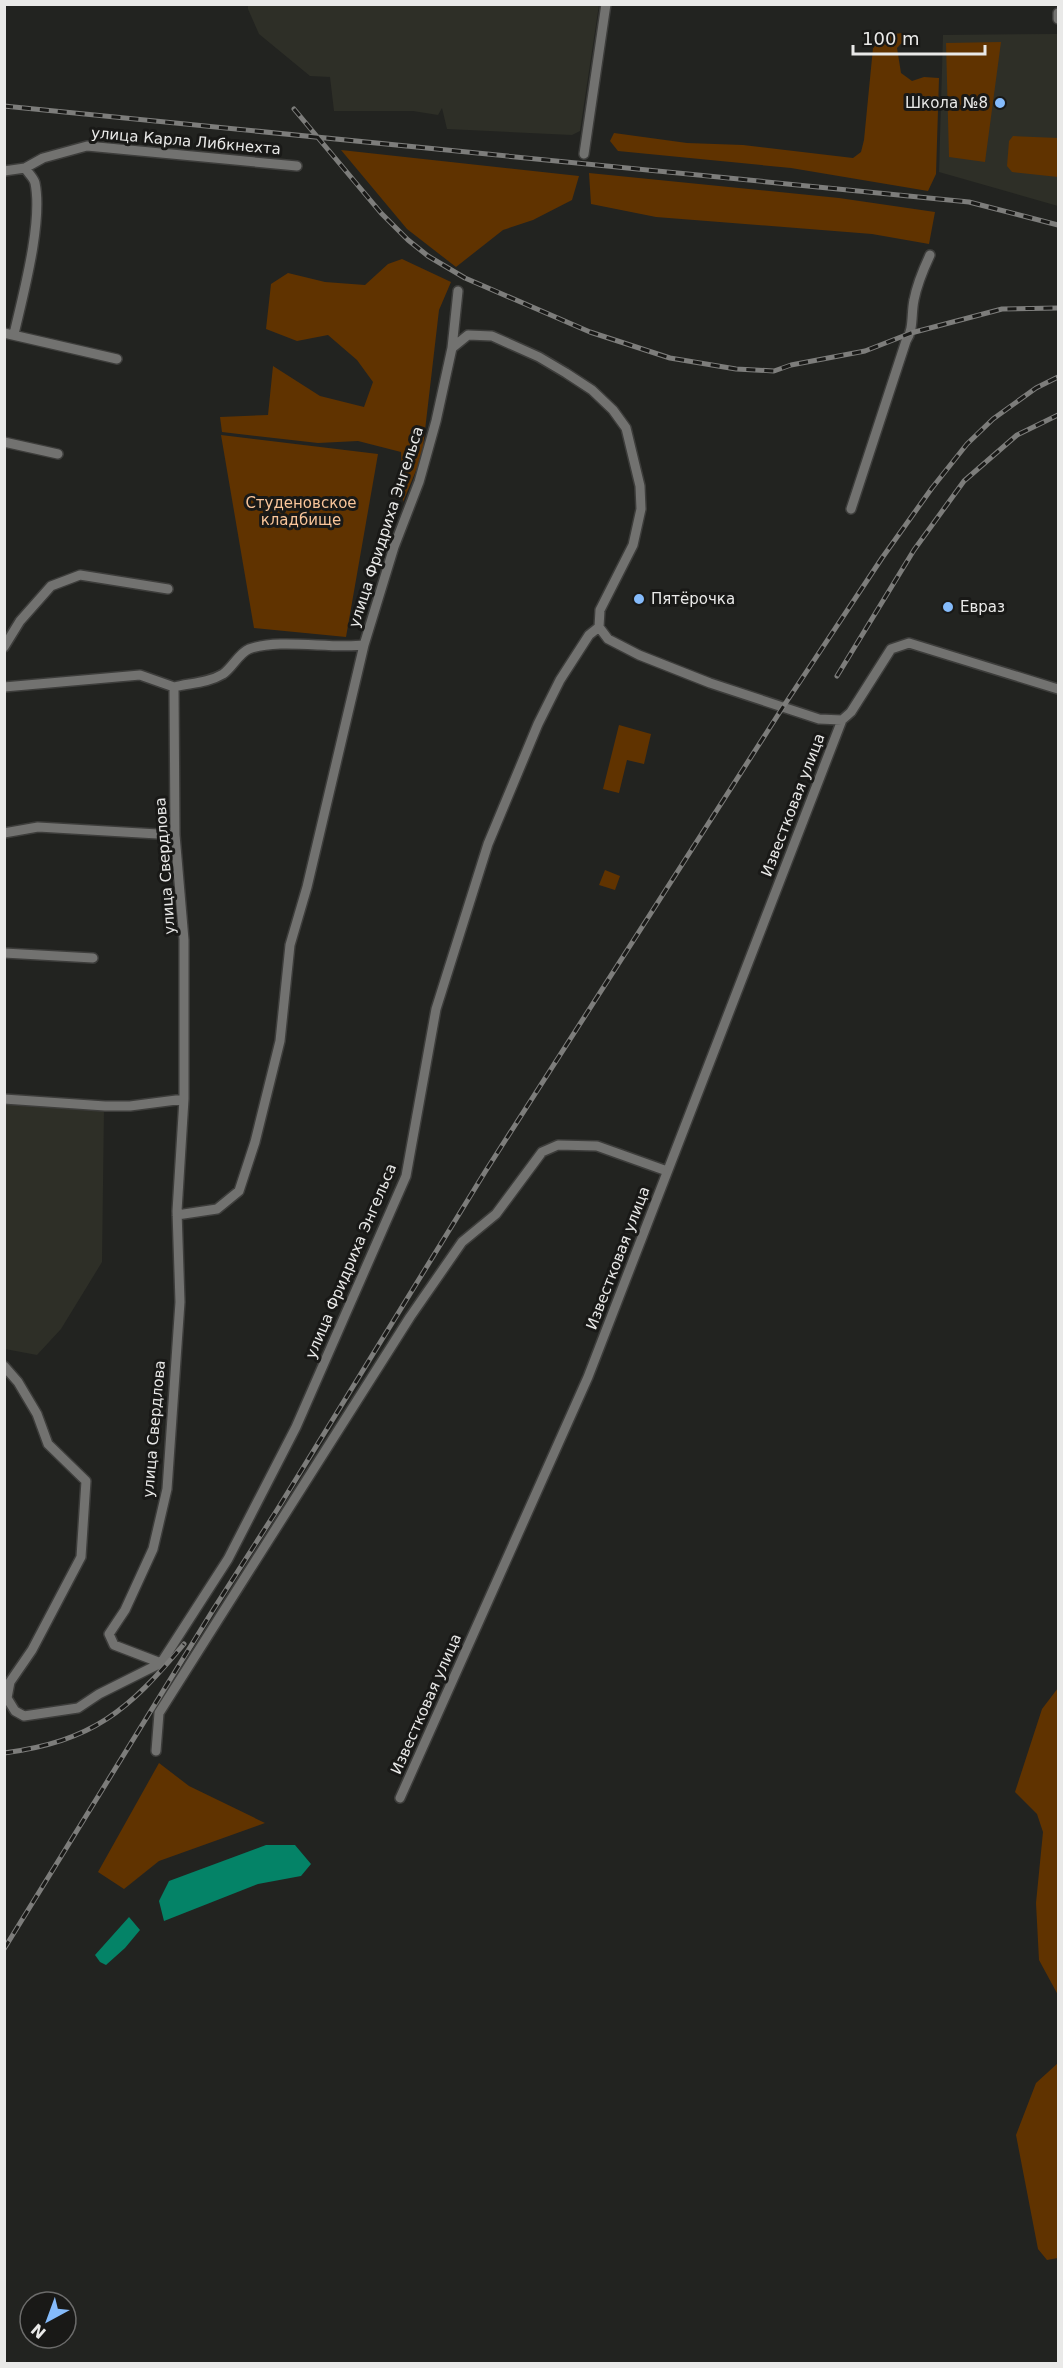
<svg xmlns="http://www.w3.org/2000/svg" width="1063" height="2368" font-family="'DejaVu Sans',sans-serif">
<style>
.built{fill:#2e2f27}
.green{fill:#603300}
.water{fill:#048367}
.lines{fill:none;stroke-linecap:round;stroke-linejoin:round}
.minor-casing{stroke:#3d3d3b;stroke-width:12}
.minor{stroke:#727270;stroke-width:9}
.rail-casing{stroke:#7d7d7b;stroke-width:5}
.rail{stroke:#191917;stroke-width:3;stroke-dasharray:9;stroke-linecap:butt}
.poi-dot{fill:#85bbfb;stroke:#191917;stroke-width:2}
.labels{text-anchor:middle;stroke-width:6;stroke-linejoin:round;paint-order:stroke}
.poi-label{font-size:15px;fill:#e9e9e8;stroke:#191917;text-anchor:start}
.street-label{font-size:15px;fill:#e9e9e8;stroke:#191917}
.park-label{font-size:15px;fill:#f9c59a;stroke:#191917}
</style>
<rect width="100%" height="100%" fill="#222320"/>
<path class="built" d="M 248,5 L 599,5 L 580,131 L 572,135 L 447,129 L 442,108 L 438,115 L 413,111 L 334,111 L 330,77 L 310,76 L 259,34 L 248,9 Z
M 1058,34 L 1058,206 L 939,172 L 943,35 Z
M 5,1104 L 104,1108 L 102,1262 L 61,1329 L 37,1355 L 5,1349 Z"/>
<path class="green" d="M 902,33 L 909,35 L 897,48 L 901,73 L 912,81 L 924,77 L 939,78 L 936,174 L 928,191 L 791,168 L 618,151 L 610,141 L 614,133 L 687,143 L 743,145 L 853,158 L 861,152 L 864,140 L 873,48 L 886,35 Z
M 1001,42 L 985,162 L 949,157 L 946,43 Z
M 1013,136 L 1058,138 L 1058,177 L 1012,172 L 1007,166 L 1009,141 Z
M 341,150 L 579,176 L 572,200 L 533,220 L 503,230 L 456,267 L 407,229 Z
M 589,173 L 839,198 L 935,212 L 929,244 L 872,234 L 656,217 L 591,204 Z
M 402,259 L 451,282 L 439,310 L 422,456 L 403,502 L 401,452 L 358,441 L 318,443 L 222,432 L 220,417 L 268,415 L 273,366 L 320,396 L 364,407 L 373,382 L 357,360 L 328,335 L 297,341 L 266,329 L 271,284 L 288,273 L 325,282 L 365,285 L 388,264 Z
M 221,435 L 378,454 L 346,637 L 254,628 Z
M 619,725 L 651,734 L 644,764 L 627,760 L 619,793 L 603,789 Z
M 605,870 L 620,876 L 615,890 L 599,885 Z
M 1058,1688 L 1058,1995 L 1039,1960 L 1036,1903 L 1043,1832 L 1037,1814 L 1015,1792 L 1042,1709 Z
M 159,1763 L 189,1786 L 265,1823 L 159,1861 L 124,1889 L 98,1872 Z
M 1058,2063 L 1058,2258 L 1047,2260 L 1038,2249 L 1016,2135 L 1036,2083 Z"/>
<path class="water" d="M 266,1845 L 295,1845 L 311,1864 L 301,1876 L 258,1884 L 164,1921 L 159,1901 L 169,1881 Z
M 129,1917 L 140,1930 L 125,1948 L 106,1965 L 100,1962 L 95,1955 Z"/>
<g class="lines">
<g class="minor-casing">
<path id="minor" d="M 1058,13 L 1058,19
M 584,154 L 606,4
M 4,171 L 25,168 L 43,158 L 87,146 L 297,166
M 4,333 L 117,359
M 14,334 C 23,295 43,222 35,183 C 34,178 28,173 25,168
M 452,348 L 458,291
M 4,442 L 58,454
M 851,509 L 906,341 C 914,329 911,314 914,300 C 917,284 923,270 930,255
M 4,647 L 20,621 L 51,586 L 80,575 L 168,589
M 4,687 L 140,675 L 174,687
M 174,687 L 175,835 L 184,940 L 184,1099 L 177,1211 L 180,1302 L 167,1489 L 153,1549 L 125,1610 L 109,1634 L 114,1645 L 161,1663 L 228,1559 L 296,1427 L 406,1176 L 436,1009 L 488,844 L 538,724 L 560,680 L 589,635 L 599,627
M 174,687 C 190,683 208,683 223,674 C 232,668 239,653 249,649 C 279,638 330,649 364,645 L 394,547 L 419,482 L 436,421 L 452,348 L 468,335 L 492,336 L 539,357 L 566,373 L 592,390 L 613,410 L 626,428 L 640,486 L 641,509 L 633,545 L 600,610 L 599,627 L 608,639 L 639,655 L 710,683 L 819,719 L 842,720 L 851,712 L 891,649 L 909,643 L 1058,689
M 4,833 L 38,827 L 175,835
M 4,953 L 93,958
M 4,1099 L 105,1106 L 130,1106 L 184,1099
M 177,1215 L 217,1209 L 239,1191 L 255,1142 L 280,1041 L 290,945 L 307,887 L 364,645
M 4,1366 L 18,1382 L 37,1414 L 48,1444 L 86,1481 L 81,1557 L 32,1650 L 10,1682 L 7,1698 L 15,1711 L 24,1716 L 78,1708 L 99,1694 L 161,1663
M 156,1751 L 159,1713 L 410,1317 L 462,1242 L 496,1214 L 542,1152 L 558,1145 L 597,1146 L 667,1171
M 400,1798 L 588,1377 L 842,720"/>
</g>
<use href="#minor" class="minor"/>
<g class="rail-casing">
<path id="rail" d="M 4,106 L 969,202 L 1058,225
M 294,109 L 381,213 L 408,240 L 428,256 L 465,278 L 590,332 L 670,358 L 736,369 L 774,371 L 791,365 L 865,351 L 911,333 L 1002,309 L 1058,308
M 837,676 L 914,550 L 964,481 L 1017,435 L 1058,415
M 4,1753 C 93,1741 128,1711 184,1644
M 4,1949 L 213,1610 L 277,1510 L 485,1172 L 783,707 L 882,558 L 932,488 L 967,444 L 993,419 L 1036,388 L 1058,377"/>
</g>
<use href="#rail" class="rail"/>
</g>
<g class="poi-dot">
<circle cx="1000" cy="103" r="6"/>
<circle cx="639" cy="599" r="6"/>
<circle cx="948" cy="607" r="6"/>
</g>
<g class="labels">
<g class="poi-label">
<text x="988" y="108" text-anchor="end">Школа №8</text>
<text x="651" y="604">Пятёрочка</text>
<text x="960" y="612">Евраз</text>
</g>
<g class="street-label">
<text transform="translate(186 141) rotate(5)" y="5">улица Карла Либкнехта</text>
<text transform="translate(386 527) rotate(-72)" y="5">улица Фридриха Энгельса</text>
<text transform="translate(793 805) rotate(-69)" y="5">Известковая улица</text>
<text transform="translate(165 866) rotate(-94)" y="5">улица Свердлова</text>
<text transform="translate(618 1258) rotate(-69)" y="5">Известковая улица</text>
<text transform="translate(351 1261) rotate(-67)" y="5">улица Фридриха Энгельса</text>
<text transform="translate(154 1429) rotate(-85)" y="5">улица Свердлова</text>
<text transform="translate(426 1704) rotate(-66)" y="5">Известковая улица</text>
</g>
<g class="park-label">
<text x="301" y="508">Студеновское<tspan x="301" dy="17">кладбище</tspan></text>
</g>
</g>
<rect width="1063" height="2368" fill="none" stroke="#e9e9e8" stroke-width="12"/>
<g transform="translate(48 2320) rotate(221)"><circle r="28" fill="#191917" stroke="#6c6c6b" stroke-width="1.5"/>
<path d="M0-4.5L10 22L0 15L-10 22Z" fill="#85bbfb"/>
<text y="-9" font-size="16" font-weight="bold" text-anchor="middle" fill="#e9e9e8">N</text>
</g>
<path d="M853 45v9h132v-9" fill="none" stroke="#e9e9e8" stroke-width="3"/>
<text x="862" y="45" font-size="18" fill="#e9e9e8" stroke="#191917" stroke-width="4.5" paint-order="stroke">100 m</text>
</svg>
